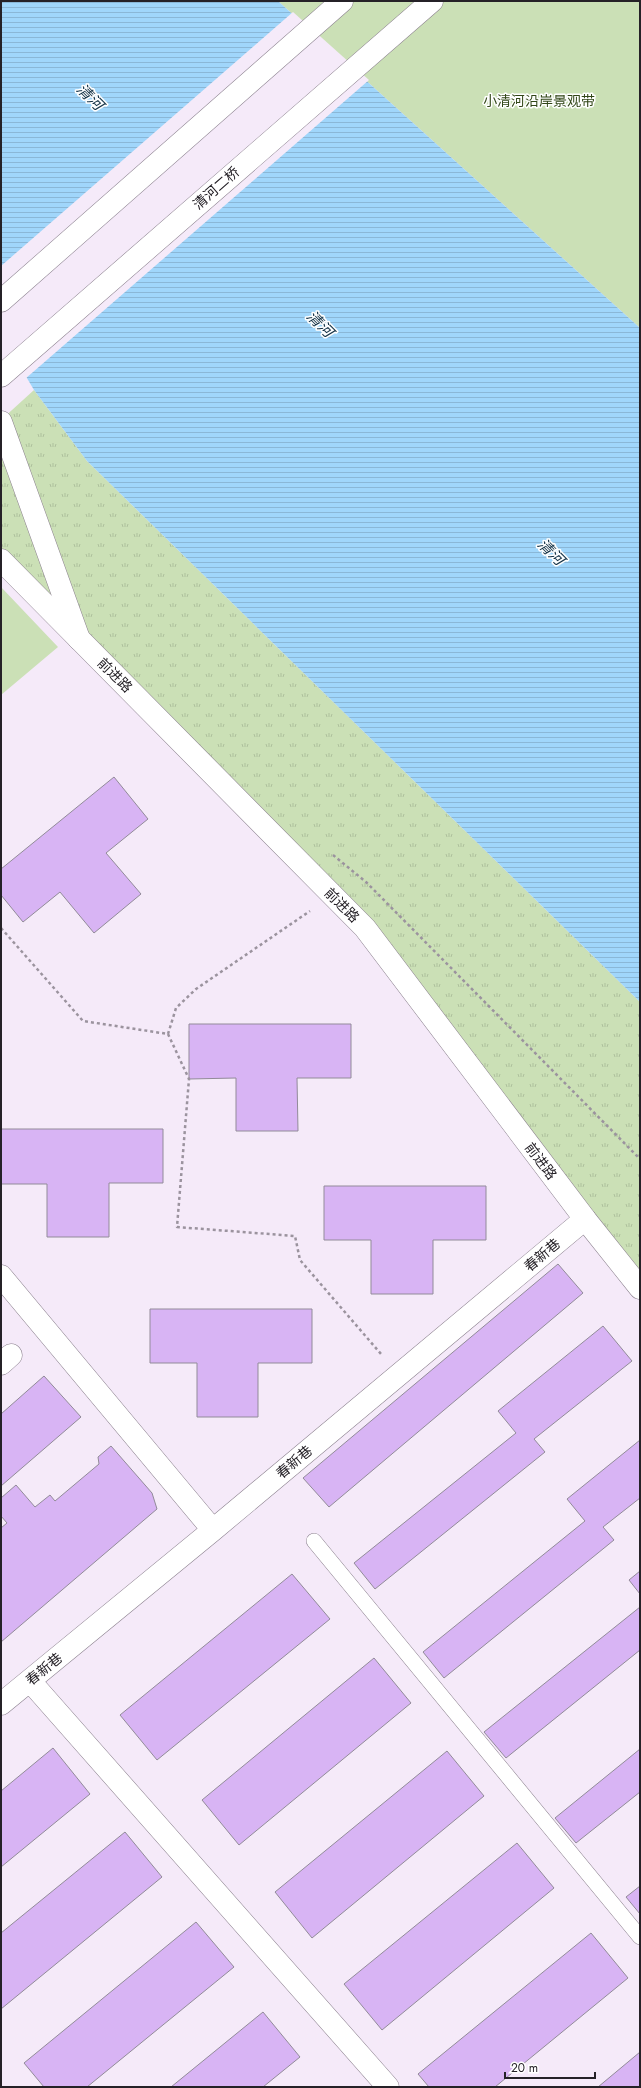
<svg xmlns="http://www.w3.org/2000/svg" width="641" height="2088" font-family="Jost,'Noto Sans SC',sans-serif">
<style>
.grass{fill:url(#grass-tufts)}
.park{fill:#cbe0b6}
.water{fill:url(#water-rules)}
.pier{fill:#f5eaf9}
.building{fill:#d8b4f4;stroke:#928b99}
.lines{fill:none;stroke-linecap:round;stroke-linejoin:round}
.lane-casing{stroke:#8b808e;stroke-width:16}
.street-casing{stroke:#8b808e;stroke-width:23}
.secondary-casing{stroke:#8b808e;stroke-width:23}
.primary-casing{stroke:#8b808e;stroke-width:23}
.path{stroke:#9b939e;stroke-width:2.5;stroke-dasharray:3 3;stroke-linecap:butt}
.lane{stroke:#fff;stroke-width:15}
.street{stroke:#fff;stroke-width:22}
.secondary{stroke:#fff;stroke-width:22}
.primary{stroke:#fff;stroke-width:22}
.labels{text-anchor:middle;stroke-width:3;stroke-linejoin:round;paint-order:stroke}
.park-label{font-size:14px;fill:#314617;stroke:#fff}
.street-label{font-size:14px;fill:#252127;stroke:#fff}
.water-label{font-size:15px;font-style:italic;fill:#153347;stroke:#fff}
</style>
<defs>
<pattern id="grass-tufts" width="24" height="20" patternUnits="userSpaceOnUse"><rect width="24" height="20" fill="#cbe0b6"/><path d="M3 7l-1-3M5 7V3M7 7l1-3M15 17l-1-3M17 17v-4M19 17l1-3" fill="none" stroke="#aec09c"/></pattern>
<pattern id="water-rules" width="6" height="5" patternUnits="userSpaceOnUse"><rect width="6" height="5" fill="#a0d6fb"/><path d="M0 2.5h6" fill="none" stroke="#8ab7d7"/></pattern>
</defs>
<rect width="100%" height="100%" fill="#f5eaf9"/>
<path class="grass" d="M 34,390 L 87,461 L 640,1002 L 640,1288 L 365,928 L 1,560 L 1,420 Z"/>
<path class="park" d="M 278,1 L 640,1 L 640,328 Z
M 1,587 L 58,647 L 1,695 Z"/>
<path class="water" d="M 1,1 L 278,1 L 640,328 L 640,1002 L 87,461 L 34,390 L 1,334 Z"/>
<path class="pier" d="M 293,12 L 369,80 L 25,379 L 1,338 L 1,266 Z"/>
<path class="building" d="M 114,777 L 148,819 L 106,853 L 141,894 L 94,933 L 60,892 L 23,922 L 1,895 L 1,869 Z
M 189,1024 L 351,1024 L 351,1078 L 297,1078 L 298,1131 L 236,1131 L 236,1078 L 189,1079 Z
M 1,1129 L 163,1129 L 163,1183 L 109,1183 L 109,1237 L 47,1237 L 47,1184 L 1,1184 Z
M 324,1186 L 486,1186 L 486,1240 L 433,1240 L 433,1294 L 371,1294 L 371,1240 L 324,1240 Z
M 558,1264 L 583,1293 L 329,1507 L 303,1478 Z
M 150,1309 L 312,1309 L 312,1363 L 258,1363 L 258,1417 L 197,1417 L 197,1363 L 150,1363 Z
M 603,1326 L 632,1361 L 534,1439 L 545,1452 L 375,1589 L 354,1563 L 516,1433 L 498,1411 Z
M 44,1376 L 81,1417 L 1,1486 L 1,1414 Z
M 640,1440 L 640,1498 L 603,1527 L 614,1540 L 444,1678 L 423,1652 L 585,1521 L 567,1499 Z
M 111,1446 L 152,1493 L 157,1509 L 1,1642 L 1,1528 L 7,1523 L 1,1516 L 1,1498 L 16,1485 L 35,1507 L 50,1495 L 55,1501 L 99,1464 L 98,1457 Z
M 640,1571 L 640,1594 L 629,1580 Z
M 292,1574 L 330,1619 L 157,1760 L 120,1715 Z
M 640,1607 L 640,1650 L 506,1758 L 484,1732 Z
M 374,1658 L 411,1703 L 239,1845 L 202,1800 Z
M 53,1748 L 90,1794 L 1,1867 L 1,1791 Z
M 640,1749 L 640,1792 L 576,1843 L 555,1818 Z
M 447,1751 L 484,1796 L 312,1938 L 275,1892 Z
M 125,1832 L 162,1877 L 1,2009 L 1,1933 Z
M 517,1843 L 554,1888 L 382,2030 L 344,1984 Z
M 640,1886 L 640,1914 L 626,1897 Z
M 196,1922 L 234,1967 L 87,2087 L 44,2087 L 24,2063 Z
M 591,1933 L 628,1978 L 495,2087 L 429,2087 L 418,2074 Z
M 263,2012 L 300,2057 L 263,2087 L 171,2087 Z
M 640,2052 L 640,2087 L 598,2087 Z"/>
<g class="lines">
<g class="lane-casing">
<path id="lane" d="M 314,1541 L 640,1937"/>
</g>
<g class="street-casing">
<path id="street" d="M 1,422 L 79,639
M 1,1276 L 213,1530
M 1,1364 L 11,1355
M 30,1681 L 388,2087
M 1,1704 L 213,1530 L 585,1219"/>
</g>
<g class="secondary-casing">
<path id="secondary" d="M 1,560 L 365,928 L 585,1219 L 640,1288"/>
</g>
<g class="primary-casing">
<path id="primary" d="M 1,301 L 342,1
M 1,376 L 432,1"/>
</g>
<path class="path" d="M 333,855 L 366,882 L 640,1159
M 1,928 L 83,1021 L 168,1034 L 176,1008 L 196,989 L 310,911
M 168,1034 L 189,1079 L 177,1227 L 295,1236 L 300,1260 L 381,1354"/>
<use href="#lane" class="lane"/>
<use href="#street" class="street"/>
<use href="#secondary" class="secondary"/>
<use href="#primary" class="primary"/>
</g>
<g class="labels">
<g class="park-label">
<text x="539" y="106">小清河沿岸景观带</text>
</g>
<g class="street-label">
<text transform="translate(216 188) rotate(-41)" y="5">清河二桥</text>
<text transform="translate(115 675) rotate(45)" y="5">前进路</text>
<text transform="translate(342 905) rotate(45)" y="5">前进路</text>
<text transform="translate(541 1161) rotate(53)" y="5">前进路</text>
<text transform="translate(542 1255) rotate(-40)" y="5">春新巷</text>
<text transform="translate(294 1462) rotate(-40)" y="5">春新巷</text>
<text transform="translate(44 1669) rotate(-39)" y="5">春新巷</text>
</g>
<g class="water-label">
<text transform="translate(90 97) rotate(45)" y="5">清河</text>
<text transform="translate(320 324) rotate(45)" y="5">清河</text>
<text transform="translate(551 552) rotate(45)" y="5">清河</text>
</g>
</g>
<rect width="641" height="2088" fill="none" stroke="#252127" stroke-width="4"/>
<path d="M505 2072v6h90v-6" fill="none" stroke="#252127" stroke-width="2"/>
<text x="511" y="2072" font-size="12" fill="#252127" stroke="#ffffff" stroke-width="3" paint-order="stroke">20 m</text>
</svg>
